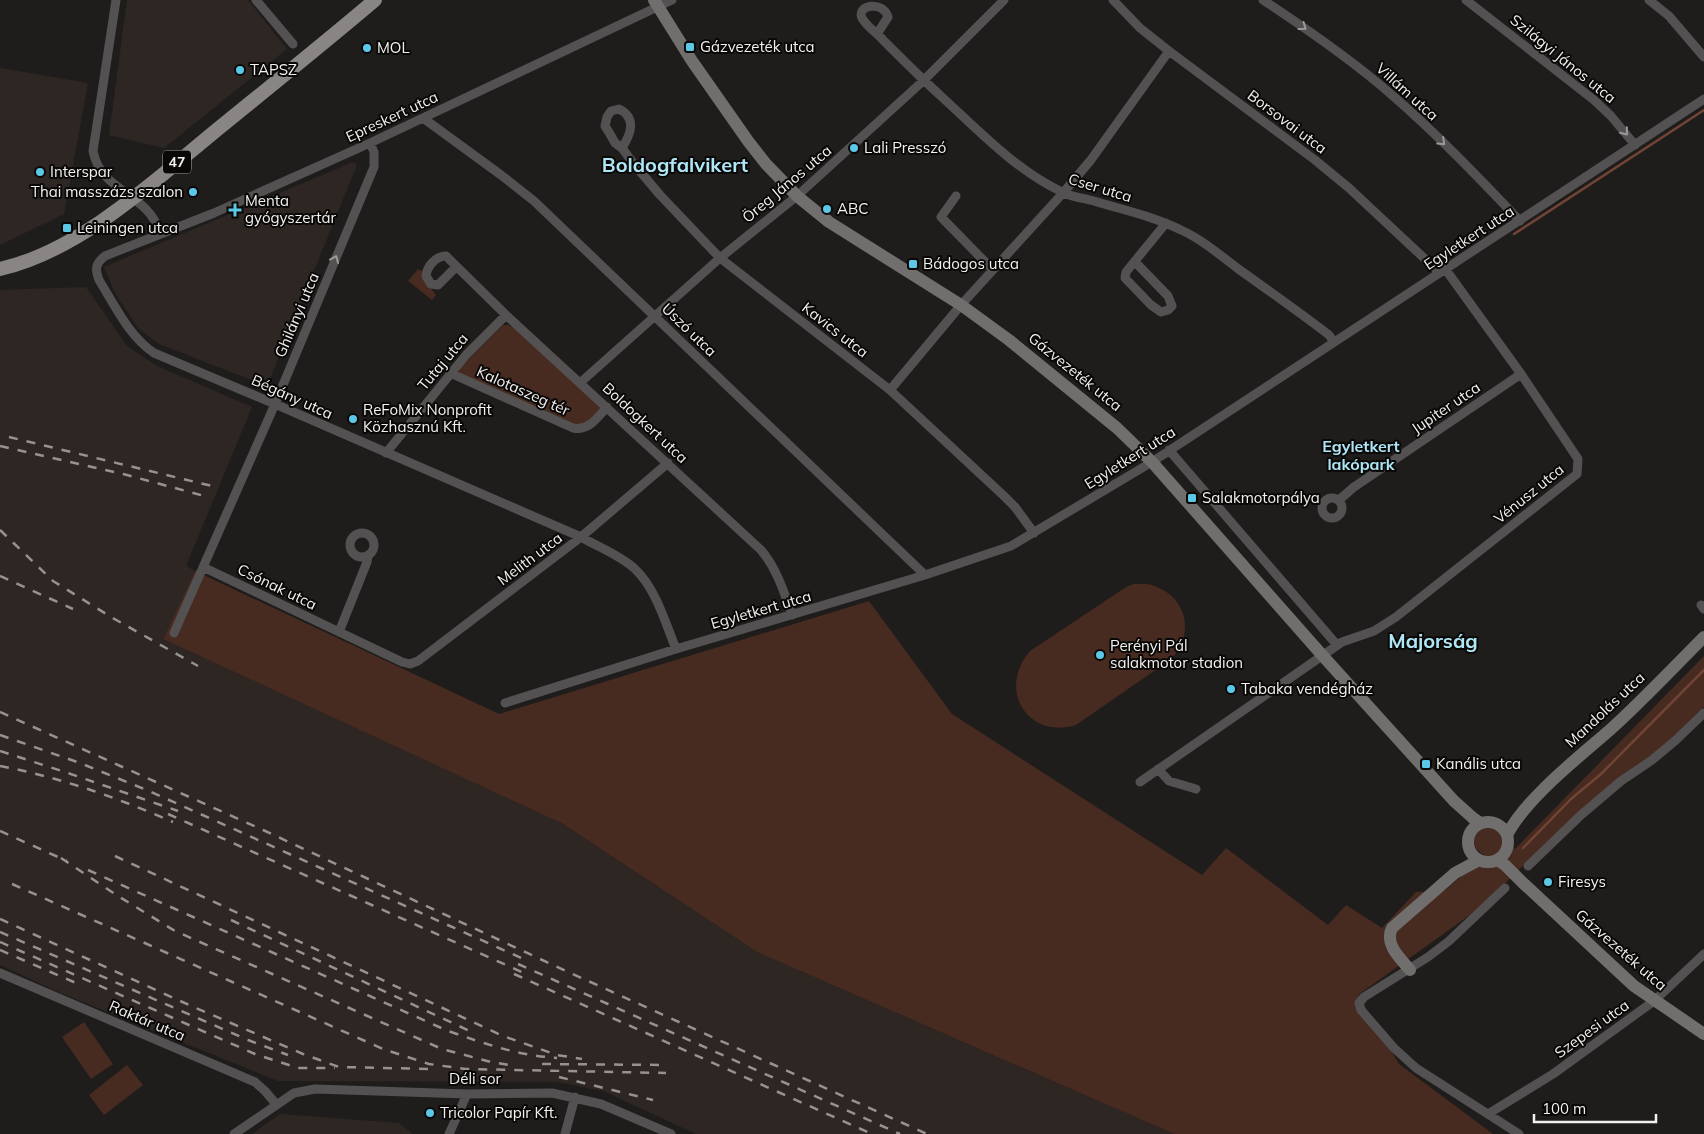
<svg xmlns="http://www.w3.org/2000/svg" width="1704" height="1134" font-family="Mulish,sans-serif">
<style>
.built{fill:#2e2623}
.green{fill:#472a20}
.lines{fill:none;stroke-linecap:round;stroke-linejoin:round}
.stream{stroke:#714435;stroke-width:2.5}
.street{stroke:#535151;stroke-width:9}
.secondary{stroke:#716f6e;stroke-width:12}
.primary{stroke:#888584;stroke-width:14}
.rail{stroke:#959392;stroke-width:2.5;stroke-dasharray:9 9;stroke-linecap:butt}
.oneway{stroke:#9b9999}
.poi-dot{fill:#5ac8e6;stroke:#090807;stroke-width:2}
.labels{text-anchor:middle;stroke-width:4;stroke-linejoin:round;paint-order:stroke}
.shield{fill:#090807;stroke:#adabaa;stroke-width:1}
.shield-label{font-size:14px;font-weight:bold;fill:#f3f1f0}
.poi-label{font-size:15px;fill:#f3f1f0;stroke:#090807;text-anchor:start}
.street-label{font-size:15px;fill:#f3f1f0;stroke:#090807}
.neighbourhood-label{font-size:16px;font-weight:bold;fill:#afe6f6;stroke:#090807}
.district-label{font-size:20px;font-weight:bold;fill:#afe6f6;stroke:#090807}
</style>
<rect width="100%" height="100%" fill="#1f1d1c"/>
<path class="built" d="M 127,0 L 248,0 L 287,49 L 164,148 L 109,135 Z
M 0,68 L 88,83 L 64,214 L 0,245 Z
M 353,162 L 357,165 L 267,386 L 159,344 L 138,328 L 115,293 L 104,267 Z
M 86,287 L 127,346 L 157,366 L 252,407 L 186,566 L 195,571 L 163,639 L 563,824 L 757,952 L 1174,1134 L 696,1134 L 603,1091 L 557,1082 L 278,1081 L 61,993 L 0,965 L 0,290 Z
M 280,1114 L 399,1123 L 413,1134 L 252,1134 Z"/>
<path class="green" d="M 418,269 L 424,272 L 425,281 L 436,295 L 432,300 L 408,281 Z
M 503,325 L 508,325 L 517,329 L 600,406 L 600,410 L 590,423 L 574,425 L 459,373 L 460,368 Z
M 195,571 L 499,714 L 869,601 L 952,714 L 1202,875 L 1226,848 L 1328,925 L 1346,905 L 1382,928 L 1416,892 L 1444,891 L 1486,856 C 1478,852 1473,847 1474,837 L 1482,828 L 1494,828 L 1500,834 L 1502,842 L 1505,840 L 1515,849 L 1704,656 L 1704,707 L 1673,741 L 1632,768 L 1552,837 L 1481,907 L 1358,995 L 1399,1064 L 1493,1134 L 1174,1134 L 757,952 L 563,824 L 163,639 Z
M 1134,584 C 1142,584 1150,583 1157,587 C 1189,600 1194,637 1170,660 L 1076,725 C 1027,740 997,689 1030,651 L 1126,587 Z
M 84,1022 L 113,1064 L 91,1079 L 62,1037 Z
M 127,1065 L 143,1085 L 104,1115 L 89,1095 Z"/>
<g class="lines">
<path class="stream" d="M 1514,234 L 1704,110
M 1523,848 L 1571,799 L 1601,774 L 1704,670"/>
<path class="street" d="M 116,0 L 93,151 C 101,193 148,192 160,233
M 256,0 L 293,44
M 672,0 L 370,143 L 214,213 L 105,256 C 95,264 95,269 99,280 C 115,306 129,336 154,353 L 275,404 L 581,537 C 598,547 620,555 635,569 C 656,589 665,622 676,649
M 1113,0 L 1140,28 L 1169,51 L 1315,160 L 1349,188 L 1440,273
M 1263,0 C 1307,29 1352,60 1392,95 C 1437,134 1478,177 1520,221
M 1466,0 L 1594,100 L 1611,116 L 1635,145
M 1649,0 L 1669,16 L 1704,57
M 877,34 L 888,17 C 883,0 856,5 862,18 C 866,26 877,33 883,40 C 903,60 922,79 943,98 C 980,132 1016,170 1062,192 C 1071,197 1084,198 1094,201 C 1123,210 1153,216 1181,230 C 1201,239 1219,254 1237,268 C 1268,290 1299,312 1329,335 L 1334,342
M 423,118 L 501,175 L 534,201 L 925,575
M 622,148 C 631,134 637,118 619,109 L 611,111 L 607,117 L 605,126 L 610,134 L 615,143 L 622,148 L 633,163 L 660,195 L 720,258 L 890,390 L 1004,496 L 1015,507 L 1034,533
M 956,196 L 941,217 L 993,270
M 1138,265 L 1168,296 L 1172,306 L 1168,310 L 1161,312 L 1151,305 L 1125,278 L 1126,272 L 1166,223
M 456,267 L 438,285 L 431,284 L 426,276 C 427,266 436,256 446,256 L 506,315 L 761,550 C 777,569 784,592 792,615
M 450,373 L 573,428 C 589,431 597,418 607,407
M 581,382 L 720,258 L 797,196 L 923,81 L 1004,0
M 890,390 L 961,305 L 1063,193 L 1090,161 L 1169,51
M 1169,450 L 1337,645
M 386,453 L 466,355 L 506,315
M1322 508a10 10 0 1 1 20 0a10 10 0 1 1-20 0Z
M 1339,500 L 1354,487 L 1521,374
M350 545a12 12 0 1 1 24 0a12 12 0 1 1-24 0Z
M 203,567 L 402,662 L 410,664 L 418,661 L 581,537 L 668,463
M 1701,605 L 1704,609
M 339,632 L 367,562 L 368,556
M 174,633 L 275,404 L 374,167 L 374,152 L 370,143
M 505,703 L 676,649 L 925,575 L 1011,546 L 1152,462 L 1704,99
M 1158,769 L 1169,781 L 1196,789
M 1140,782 L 1342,642 L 1374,631 L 1396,617 L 1577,474 L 1578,459 L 1521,374 L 1446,270
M 1528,866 L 1581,815 L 1621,781 L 1652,760 L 1676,740 L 1704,713
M 1505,888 L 1449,941 L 1428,957 L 1364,997 L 1359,1003 L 1361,1010 L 1394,1048 L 1416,1068 L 1519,1134
M 0,973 L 255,1082 L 265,1091 L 276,1104
M 1488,1114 L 1553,1074 L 1654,1001 L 1704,954
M 234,1134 L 294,1093 L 315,1089 L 467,1094 L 552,1093 L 601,1104 L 671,1134
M 449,1134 L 467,1094
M 565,1134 L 575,1097"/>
<path class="secondary" d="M 654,0 L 692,61 L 748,141 L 766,164 L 797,196 L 829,222 L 961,305 L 1009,340 L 1117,428 L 1152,462 L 1322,655 L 1454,801 L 1473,818 L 1480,823
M1468 842a20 20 0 1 1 40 0a20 20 0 1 1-40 0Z
M 1507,835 C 1527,797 1578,758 1611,729 C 1643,700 1673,668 1704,637
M 1497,860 L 1505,865 L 1523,883 L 1634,986 L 1704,1034
M 1410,970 C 1400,958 1384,944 1392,928 L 1455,873 L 1479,860"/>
<path class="primary" d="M 0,269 C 79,251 152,183 213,133 C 267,89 322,45 375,0"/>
<path class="rail" d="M 9,437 L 212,486
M 0,446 L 127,475 L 208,497
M 0,530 L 53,581 L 111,617 L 198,666
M 0,576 L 73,609
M 0,712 L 263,830 L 566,971 L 927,1134
M 0,735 L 80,763 L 149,791 L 528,961
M 0,751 L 65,772 L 178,811
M 0,766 C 59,777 118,798 173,822
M 168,814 L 524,973
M 0,831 L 67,861
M 115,856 L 503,1036 L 557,1055 L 582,1059
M 61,858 L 118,896 L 175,931 L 442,1049 L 491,1062 L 510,1065
M 88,870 L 448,1031 C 486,1044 516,1055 557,1058
M 12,884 L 383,1049 L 429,1064 L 465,1069 L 666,1073
M 0,919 L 189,1005 L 303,1054 L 339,1067 L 432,1069
M 231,920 L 474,1033
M 0,932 L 248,1040 L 288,1055
M 0,942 L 255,1054 L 298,1068 L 335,1068
M 0,950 L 76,983
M 518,964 L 900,1134
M 514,974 L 872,1134
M 542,1064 L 667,1065
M 559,1077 L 653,1100"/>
</g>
<defs><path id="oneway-chevron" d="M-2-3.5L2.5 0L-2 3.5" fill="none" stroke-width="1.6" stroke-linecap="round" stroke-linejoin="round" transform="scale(1.25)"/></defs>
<g class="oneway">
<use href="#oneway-chevron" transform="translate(1303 27) rotate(36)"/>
<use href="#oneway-chevron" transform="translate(1625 132) rotate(51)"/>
<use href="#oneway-chevron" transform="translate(1442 142) rotate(43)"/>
<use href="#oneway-chevron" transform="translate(335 259) rotate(-67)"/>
</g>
<g class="poi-dot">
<rect x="685" y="42" width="10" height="10" rx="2.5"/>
<circle cx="367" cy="48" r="5"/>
<circle cx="240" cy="70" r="5"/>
<circle cx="854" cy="148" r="5"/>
<circle cx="40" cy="172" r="5"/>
<circle cx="193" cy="192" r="5"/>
<circle cx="827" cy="209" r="5"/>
<path d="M232.5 202.5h5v5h5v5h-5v5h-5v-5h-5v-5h5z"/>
<rect x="62" y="223" width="10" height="10" rx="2.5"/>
<rect x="908" y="259" width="10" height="10" rx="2.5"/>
<circle cx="353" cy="419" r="5"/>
<rect x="1187" y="493" width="10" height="10" rx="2.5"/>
<circle cx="1100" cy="655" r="5"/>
<circle cx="1231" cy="689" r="5"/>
<rect x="1421" y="759" width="10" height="10" rx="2.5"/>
<circle cx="1548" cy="882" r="5"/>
<circle cx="430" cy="1113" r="5"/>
</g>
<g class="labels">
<rect class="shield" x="163" y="150.5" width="28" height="23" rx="4"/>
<g class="shield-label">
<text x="177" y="167">47</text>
</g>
<g class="poi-label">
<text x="700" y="52">Gázvezeték utca</text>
<text x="377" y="53">MOL</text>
<text x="250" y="75">TAPSZ</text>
<text x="864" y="153">Lali Presszó</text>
<text x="50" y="177">Interspar</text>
<text x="183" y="197" text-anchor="end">Thai masszázs szalon</text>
<text x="245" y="206">Menta<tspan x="245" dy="17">gyógyszertár</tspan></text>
<text x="837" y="214">ABC</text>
<text x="77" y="233">Leiningen utca</text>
<text x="923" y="269">Bádogos utca</text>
<text x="363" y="415">ReFoMix Nonprofit<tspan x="363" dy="17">Közhasznú Kft.</tspan></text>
<text x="1202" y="503">Salakmotorpálya</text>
<text x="1110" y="651">Perényi Pál<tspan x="1110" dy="17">salakmotor stadion</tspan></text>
<text x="1241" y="694">Tabaka vendégház</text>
<text x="1436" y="769">Kanális utca</text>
<text x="1558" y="887">Firesys</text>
<text x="440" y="1118">Tricolor Papír Kft.</text>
</g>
<g class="street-label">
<text transform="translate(1563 59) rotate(39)" y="5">Szilágyi János utca</text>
<text transform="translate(1407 92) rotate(42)" y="5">Villám utca</text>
<text transform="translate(392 117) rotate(-25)" y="5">Epreskert utca</text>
<text transform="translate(1287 122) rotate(37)" y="5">Borsovai utca</text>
<text transform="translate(787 184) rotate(-40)" y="5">Öreg János utca</text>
<text transform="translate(1100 188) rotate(17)" y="5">Cser utca</text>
<text transform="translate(1469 238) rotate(-33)" y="5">Egyletkert utca</text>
<text transform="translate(297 315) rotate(-67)" y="5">Ghilányi utca</text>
<text transform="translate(689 330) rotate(44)" y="5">Úszó utca</text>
<text transform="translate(835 330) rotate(38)" y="5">Kavics utca</text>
<text transform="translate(443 362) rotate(-50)" y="5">Tutaj utca</text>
<text transform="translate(1075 372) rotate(39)" y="5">Gázvezeték utca</text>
<text transform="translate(523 391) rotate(24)" y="5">Kalotaszeg tér</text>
<text transform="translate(292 397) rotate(24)" y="5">Bégány utca</text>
<text transform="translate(1446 408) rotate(-34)" y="5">Jupiter utca</text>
<text transform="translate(645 423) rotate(43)" y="5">Boldogkert utca</text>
<text transform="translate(1130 458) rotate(-32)" y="5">Egyletkert utca</text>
<text transform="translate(1529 494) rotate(-39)" y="5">Vénusz utca</text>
<text transform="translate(530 559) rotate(-37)" y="5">Melith utca</text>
<text transform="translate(277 587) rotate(26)" y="5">Csónak utca</text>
<text transform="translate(761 610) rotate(-16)" y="5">Egyletkert utca</text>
<text transform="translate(1605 710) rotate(-43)" y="5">Mandolás utca</text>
<text transform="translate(1621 950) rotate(41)" y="5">Gázvezeték utca</text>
<text transform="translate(147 1021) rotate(23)" y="5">Raktár utca</text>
<text transform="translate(1592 1029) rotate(-36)" y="5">Szepesi utca</text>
<text x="475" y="1084">Déli sor</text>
</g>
<g class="neighbourhood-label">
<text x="1361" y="452">Egyletkert<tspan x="1361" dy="18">lakópark</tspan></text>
</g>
<g class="district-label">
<text x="675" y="172">Boldogfalvikert</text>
<text x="1433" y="648">Majorság</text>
</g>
</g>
<path d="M1534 1114v8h122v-8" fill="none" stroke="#f3f1f0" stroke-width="2.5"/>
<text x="1542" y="1114" font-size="15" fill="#f3f1f0" stroke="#090807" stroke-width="4" paint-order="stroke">100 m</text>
</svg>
